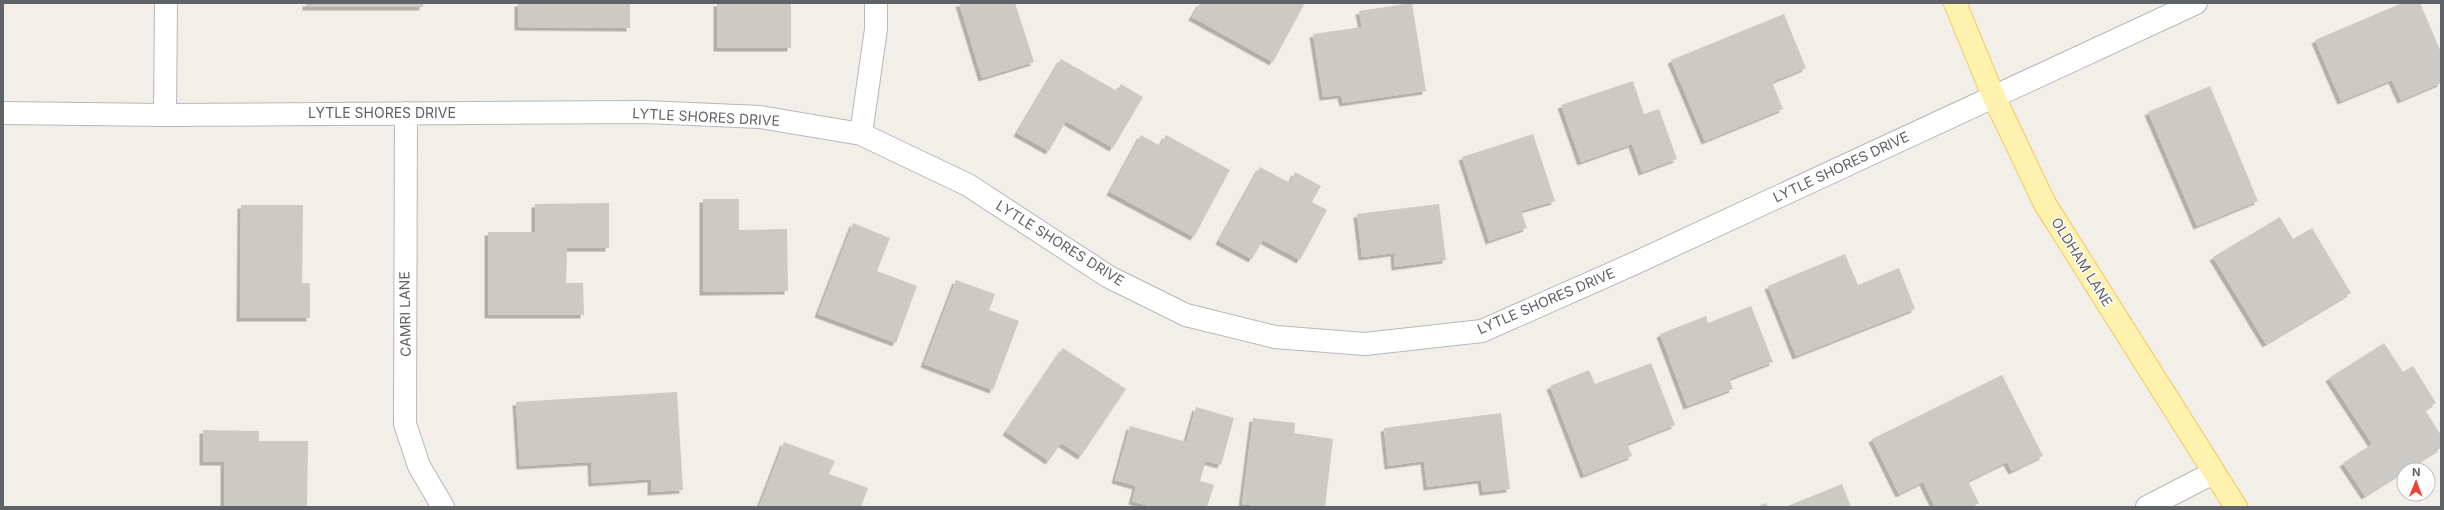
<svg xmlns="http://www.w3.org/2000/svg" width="2444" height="510" font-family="Inter,sans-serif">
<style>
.building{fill:#cccac5;filter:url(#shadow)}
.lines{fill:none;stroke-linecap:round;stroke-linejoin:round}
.minor-casing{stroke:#b5b8bc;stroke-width:24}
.major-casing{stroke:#f2c960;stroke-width:24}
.minor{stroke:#fff;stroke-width:22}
.major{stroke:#fff2af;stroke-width:22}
.labels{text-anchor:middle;stroke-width:3;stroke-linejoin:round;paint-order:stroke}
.street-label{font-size:14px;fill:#5f6368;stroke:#fff}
</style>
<defs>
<filter id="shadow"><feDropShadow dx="-3.5" dy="3.5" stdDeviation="0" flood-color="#0004"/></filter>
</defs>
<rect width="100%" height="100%" fill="#f1efe8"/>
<path class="building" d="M 306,3 L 423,3 L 423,7 L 306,7 Z
M 518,3 L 630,3 L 630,28 L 518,27 Z
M 717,3 L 791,3 L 791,48 L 717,48 Z
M 959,3 L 1015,3 L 1034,62 L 982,78 Z
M 1200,3 L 1305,3 L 1273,62 L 1192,17 Z
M 1412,3 L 1426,91 L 1343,103 L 1341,95 L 1323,97 L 1313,34 L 1362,27 L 1359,11 Z
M 2402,3 L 2420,3 L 2441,52 L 2441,83 L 2401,100 L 2392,80 L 2341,101 L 2315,40 Z
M 1784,14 L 1806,68 L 1772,82 L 1783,109 L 1705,141 L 1671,60 Z
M 1061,59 L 1117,91 L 1121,84 L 1143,97 L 1113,148 L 1066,121 L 1049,151 L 1017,133 Z
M 1633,81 L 1644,114 L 1659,109 L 1677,159 L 1642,172 L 1632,144 L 1581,162 L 1561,105 Z
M 2210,86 L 2258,201 L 2197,226 L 2148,112 Z
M 1533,134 L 1555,201 L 1521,211 L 1527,228 L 1489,241 L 1462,157 Z
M 1141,135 L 1160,146 L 1166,135 L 1230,170 L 1194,237 L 1110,192 Z
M 1260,167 L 1290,183 L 1295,172 L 1321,186 L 1312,202 L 1327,210 L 1300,260 L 1263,240 L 1252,259 L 1219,241 Z
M 703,199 L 739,199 L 739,230 L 787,229 L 788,291 L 703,292 Z
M 609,203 L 609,248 L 567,248 L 566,283 L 583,283 L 584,315 L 488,315 L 488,232 L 535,232 L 535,204 Z
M 1439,204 L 1446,260 L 1395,267 L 1394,253 L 1362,257 L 1357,214 Z
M 241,205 L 303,205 L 302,283 L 310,283 L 310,318 L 240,318 Z
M 2280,217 L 2293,239 L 2312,228 L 2351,293 L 2266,344 L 2213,257 Z
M 853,223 L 890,238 L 877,271 L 917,286 L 896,343 L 818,314 Z
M 1845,254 L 1858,285 L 1899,268 L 1915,309 L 1796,356 L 1768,286 Z
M 956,280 L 995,294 L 989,310 L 1019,321 L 993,390 L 924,364 Z
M 1751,306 L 1773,362 L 1729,379 L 1733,389 L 1687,406 L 1660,334 L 1706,316 L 1708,323 Z
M 2384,343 L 2403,372 L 2413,366 L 2436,403 L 2425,410 L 2441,435 L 2441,448 L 2365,496 L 2343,463 L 2372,444 L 2329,378 Z
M 1063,348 L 1126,389 L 1081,456 L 1061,443 L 1049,461 L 1006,432 Z
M 1651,363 L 1675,425 L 1627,444 L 1632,456 L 1584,475 L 1550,386 L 1589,370 L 1595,384 Z
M 2002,375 L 2043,456 L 2012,471 L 2007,462 L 1968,481 L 1979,503 L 1972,507 L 1935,507 L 1923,482 L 1899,494 L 1872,439 Z
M 677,392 L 683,490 L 651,492 L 651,479 L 592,483 L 591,462 L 520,466 L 516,402 Z
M 1196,407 L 1234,418 L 1221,465 L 1206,461 L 1200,481 L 1214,485 L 1207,507 L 1152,507 L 1132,501 L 1136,486 L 1115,480 L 1130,426 L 1186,442 Z
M 1501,413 L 1510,489 L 1483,492 L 1481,480 L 1427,487 L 1424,461 L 1388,466 L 1384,428 Z
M 1253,418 L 1295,423 L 1294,433 L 1333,439 L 1325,507 L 1266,507 L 1242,504 Z
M 203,430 L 259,431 L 259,441 L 308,441 L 307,507 L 224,507 L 224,462 L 203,462 Z
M 784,442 L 835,461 L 829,474 L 868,488 L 861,507 L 759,507 Z
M 1842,484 L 1851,507 L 1785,507 Z
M 1766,503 L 1768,507 L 1756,507 Z"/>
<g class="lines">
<g class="minor-casing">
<path id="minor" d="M 3,113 L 165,115 L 645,112 L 760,117 L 861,134 L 968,185 L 1109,277 L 1186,315 L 1275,337 L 1365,344 L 1482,331 L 1633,264 L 2196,3
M 406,113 L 405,424 L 419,466 L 443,507
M 165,115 L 166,3
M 861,134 L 876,29 L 876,3
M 2147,507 L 2213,473"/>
</g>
<g class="major-casing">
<path id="major" d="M 1955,3 L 1993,95 L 2045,204 L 2236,507"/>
</g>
<use href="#minor" class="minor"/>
<use href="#major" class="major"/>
</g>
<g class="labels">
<g class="street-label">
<text x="382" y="118">LYTLE SHORES DRIVE</text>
<text transform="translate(706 117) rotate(3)" y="5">LYTLE SHORES DRIVE</text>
<text transform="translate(1841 167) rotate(-25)" y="5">LYTLE SHORES DRIVE</text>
<text transform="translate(1060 243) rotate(32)" y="5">LYTLE SHORES DRIVE</text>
<text transform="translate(2082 262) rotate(58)" y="5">OLDHAM LANE</text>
<text transform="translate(1546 301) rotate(-23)" y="5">LYTLE SHORES DRIVE</text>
<text transform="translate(405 314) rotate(-91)" y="5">CAMRI LANE</text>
</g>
</g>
<rect width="2444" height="510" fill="none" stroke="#5f6368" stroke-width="8"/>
<g transform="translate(2416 482) rotate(1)"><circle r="19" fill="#ffffff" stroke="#bfc1c3"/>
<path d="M0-3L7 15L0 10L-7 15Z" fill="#ea4335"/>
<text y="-6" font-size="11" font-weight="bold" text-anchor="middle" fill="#5f6368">N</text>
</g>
</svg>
